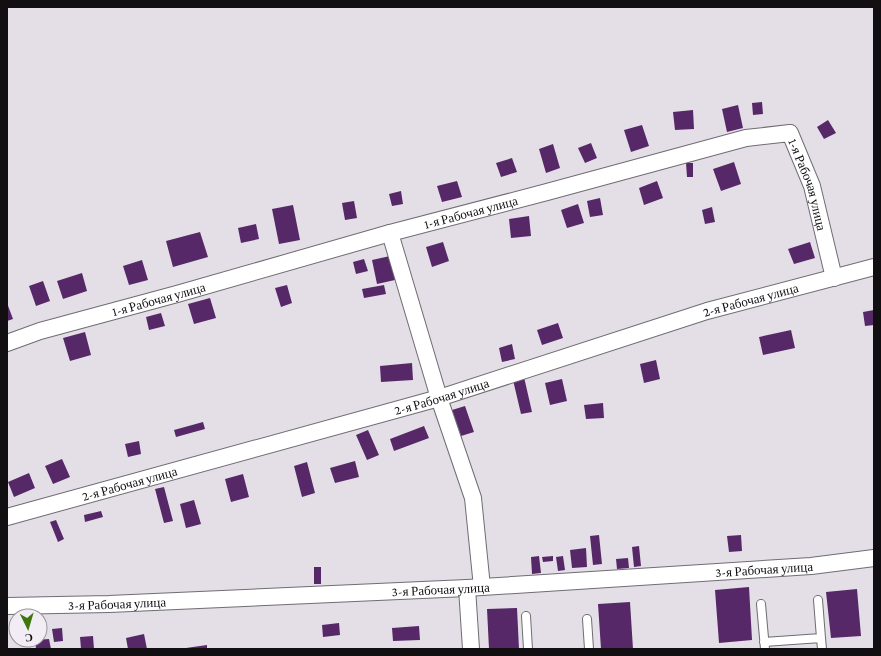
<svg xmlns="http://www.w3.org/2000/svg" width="881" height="656" font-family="'Crimson Pro',serif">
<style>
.building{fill:#562868}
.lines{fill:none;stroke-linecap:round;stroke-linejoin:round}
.service-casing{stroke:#706c73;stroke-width:10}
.minor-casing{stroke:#706c73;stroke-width:18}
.service{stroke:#fff;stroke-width:8}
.minor{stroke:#fff;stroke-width:16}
.labels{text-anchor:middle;stroke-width:4;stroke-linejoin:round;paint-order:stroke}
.street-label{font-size:13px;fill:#110f12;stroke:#f2ecf4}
</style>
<rect width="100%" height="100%" fill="#e4dfe7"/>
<path class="building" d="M 762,102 L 763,114 L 753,115 L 752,103 Z
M 738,105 L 743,128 L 727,132 L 722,109 Z
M 693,110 L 694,129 L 675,130 L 673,112 Z
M 828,120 L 836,133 L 824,139 L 817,127 Z
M 642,125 L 649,146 L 631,152 L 624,130 Z
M 591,143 L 597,158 L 585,163 L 578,148 Z
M 553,144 L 560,168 L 546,173 L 539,149 Z
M 512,158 L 517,172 L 501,177 L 496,163 Z
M 734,162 L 741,184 L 721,191 L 713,169 Z
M 686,163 L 693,163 L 693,177 L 687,177 Z
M 457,181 L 462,197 L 442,202 L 437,186 Z
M 657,181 L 663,198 L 644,205 L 639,188 Z
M 401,191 L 403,204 L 392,206 L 389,194 Z
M 600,198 L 603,215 L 590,217 L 587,201 Z
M 354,201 L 357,218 L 345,220 L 342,203 Z
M 578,204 L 584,223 L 567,228 L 561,210 Z
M 293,205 L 300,240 L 279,244 L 272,209 Z
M 712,207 L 715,222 L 705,224 L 702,210 Z
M 529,216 L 531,236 L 511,238 L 509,219 Z
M 256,224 L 259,239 L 241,243 L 238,228 Z
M 200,232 L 208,257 L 173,267 L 166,241 Z
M 443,242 L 449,261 L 432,267 L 426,247 Z
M 810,242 L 815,258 L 794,264 L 788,249 Z
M 390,256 L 395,280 L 377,284 L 372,260 Z
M 364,259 L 368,271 L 356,274 L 353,262 Z
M 142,260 L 148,280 L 129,285 L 123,266 Z
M 82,273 L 87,291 L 63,299 L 57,281 Z
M 43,281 L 50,301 L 36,306 L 29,286 Z
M 287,285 L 292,303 L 281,307 L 275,288 Z
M 384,285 L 386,294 L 364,298 L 362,289 Z
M 210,298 L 216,318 L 194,324 L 188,304 Z
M 7,303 L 13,319 L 7,321 Z
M 874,310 L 874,325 L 865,326 L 863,312 Z
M 161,313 L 165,326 L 149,330 L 146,317 Z
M 558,323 L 563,338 L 542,345 L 537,330 Z
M 791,330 L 795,348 L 763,355 L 759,337 Z
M 85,332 L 91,355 L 70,361 L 63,338 Z
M 512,344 L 515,359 L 502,362 L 499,348 Z
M 656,360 L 660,379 L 644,383 L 640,364 Z
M 412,363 L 413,380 L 381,382 L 380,366 Z
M 524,377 L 532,412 L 521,414 L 513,380 Z
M 562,379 L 567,401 L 550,405 L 545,383 Z
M 603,403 L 604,418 L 586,419 L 584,405 Z
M 465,406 L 474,432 L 461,436 L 452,410 Z
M 203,422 L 205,429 L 176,437 L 174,430 Z
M 424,426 L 429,438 L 394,451 L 390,439 Z
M 368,430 L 379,455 L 367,460 L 356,435 Z
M 139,441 L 141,454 L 128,457 L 125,444 Z
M 62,459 L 70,477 L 53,484 L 45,466 Z
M 355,461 L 359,477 L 335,483 L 330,468 Z
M 307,462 L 315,493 L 302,497 L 294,466 Z
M 29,473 L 35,488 L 14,497 L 8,482 Z
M 243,474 L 249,497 L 231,502 L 225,479 Z
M 164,487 L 173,521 L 164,523 L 155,489 Z
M 194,500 L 201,524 L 186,528 L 180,504 Z
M 101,511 L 103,517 L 85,522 L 84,515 Z
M 56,520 L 64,539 L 58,542 L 50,522 Z
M 599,535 L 602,564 L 593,565 L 590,536 Z
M 741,535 L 742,551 L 729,552 L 727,536 Z
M 639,546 L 641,566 L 634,567 L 632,547 Z
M 586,548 L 587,567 L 572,568 L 570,550 Z
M 539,556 L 541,573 L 532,574 L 531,557 Z
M 553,556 L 553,561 L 543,562 L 542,557 Z
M 563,556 L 565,570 L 558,571 L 556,557 Z
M 628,558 L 629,568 L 617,569 L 616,559 Z
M 314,567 L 321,567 L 321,584 L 314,584 Z
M 749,587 L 752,640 L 719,643 L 715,590 Z
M 857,589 L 861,636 L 831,638 L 826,592 Z
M 630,602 L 633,649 L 601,649 L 598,604 Z
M 517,608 L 519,649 L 489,649 L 487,609 Z
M 339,623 L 340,635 L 323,637 L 322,625 Z
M 419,626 L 420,640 L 393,641 L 392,628 Z
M 62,628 L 63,641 L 54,642 L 52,629 Z
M 144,634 L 147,649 L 128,649 L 126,638 Z
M 93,636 L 94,649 L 81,649 L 80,637 Z
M 49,639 L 51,649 L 36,649 L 35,640 Z
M 207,645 L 207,649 L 186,649 L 186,648 Z"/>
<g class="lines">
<g class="service-casing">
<path id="service" d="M 818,600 L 821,638
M 761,604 L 765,649
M 526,616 L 528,649
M 587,619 L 589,649
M 764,642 L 821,638 L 822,649"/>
</g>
<g class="minor-casing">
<g id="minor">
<path d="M 390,233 L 439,398 L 473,498 L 482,587"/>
<path id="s1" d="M 7,343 L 40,331 L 177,294 L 390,233 L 547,192 L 746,138 L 790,133 L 812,186 L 834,278"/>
<path id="s2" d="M 7,517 L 439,398 L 707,311 L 874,267"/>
<path d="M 467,588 L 471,649"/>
<path id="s3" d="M 7,606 L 109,604 L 467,588 L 811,566 L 874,558"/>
</g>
</g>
<use href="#service" class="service"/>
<use href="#minor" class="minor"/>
</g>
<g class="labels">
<g class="street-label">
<text dy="5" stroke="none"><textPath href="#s1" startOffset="866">1-я Рабочая улица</textPath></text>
<text dy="5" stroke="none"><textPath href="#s1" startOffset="482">1-я Рабочая улица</textPath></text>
<text dy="5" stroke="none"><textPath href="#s1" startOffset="158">1-я Рабочая улица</textPath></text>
<text dy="5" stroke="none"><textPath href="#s2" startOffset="775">2-я Рабочая улица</textPath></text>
<text dy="5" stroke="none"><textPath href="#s2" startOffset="451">2-я Рабочая улица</textPath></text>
<text dy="5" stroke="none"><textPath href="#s2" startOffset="127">2-я Рабочая улица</textPath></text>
<text dy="5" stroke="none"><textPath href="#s3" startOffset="758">3-я Рабочая улица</textPath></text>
<text dy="5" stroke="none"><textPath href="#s3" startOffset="434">3-я Рабочая улица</textPath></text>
<text dy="5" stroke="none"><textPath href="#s3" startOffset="110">3-я Рабочая улица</textPath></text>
</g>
</g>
<rect width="881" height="656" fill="none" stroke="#110f12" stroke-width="16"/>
<g transform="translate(28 628) rotate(175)"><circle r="19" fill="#f2ecf4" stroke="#98949a"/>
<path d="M0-3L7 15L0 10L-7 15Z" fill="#3d770d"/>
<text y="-6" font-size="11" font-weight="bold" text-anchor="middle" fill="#110f12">С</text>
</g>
</svg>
